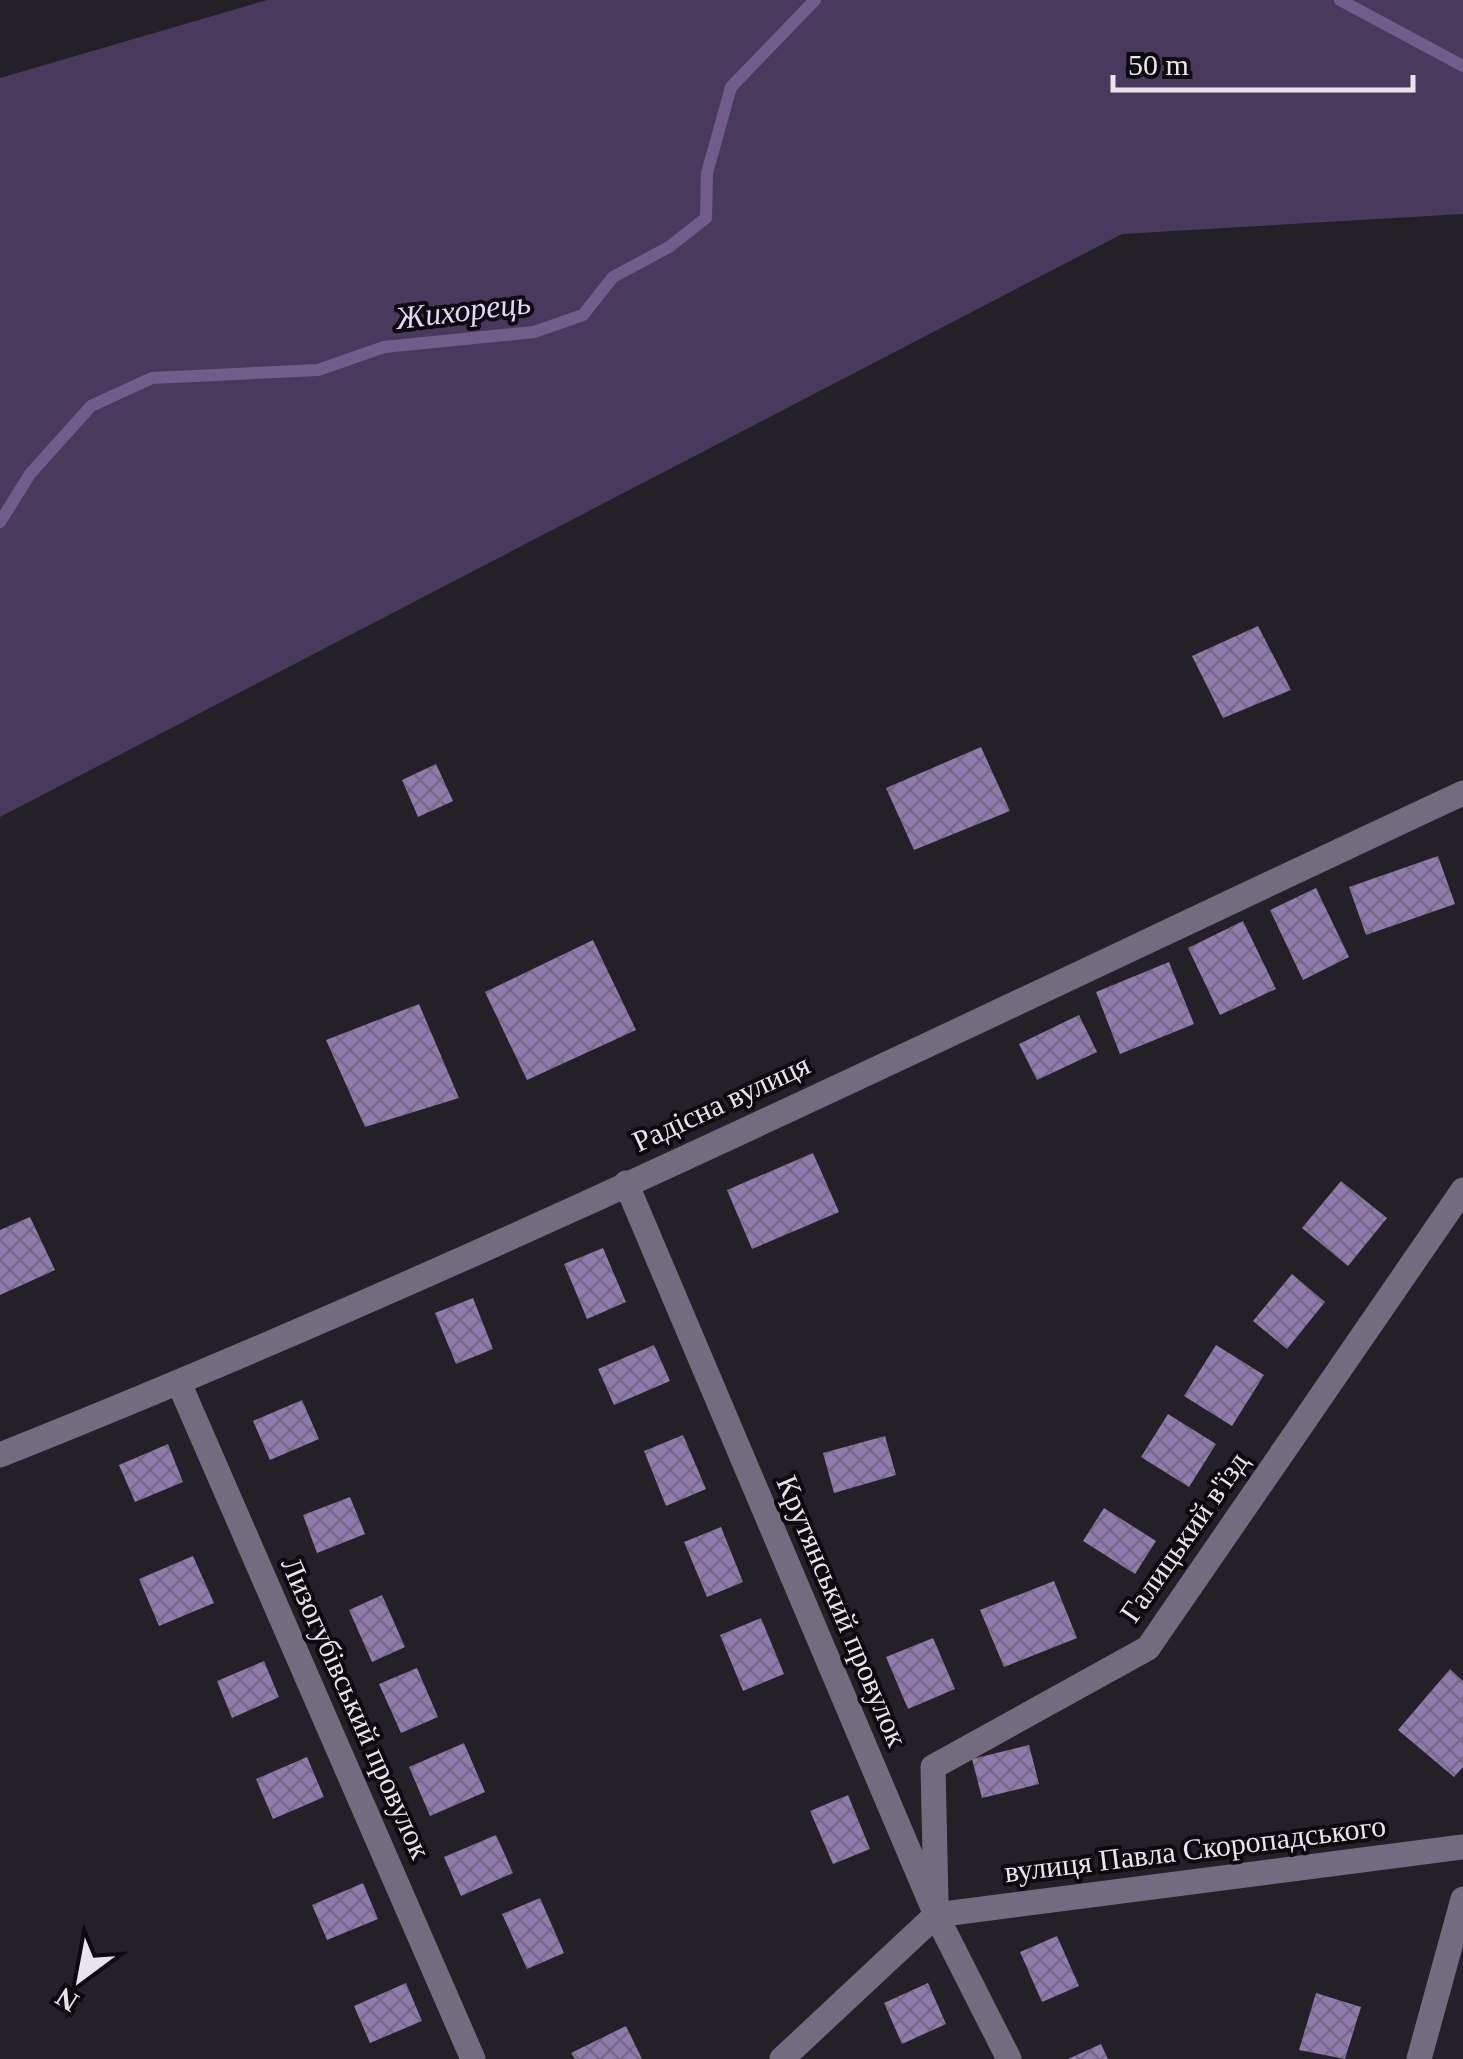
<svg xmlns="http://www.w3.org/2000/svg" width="1463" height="2059" font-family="'Times New Roman',serif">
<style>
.green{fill:#483a5c}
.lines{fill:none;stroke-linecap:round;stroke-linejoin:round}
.stream{stroke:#715d8c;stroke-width:12}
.building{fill:url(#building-cross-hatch)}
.minor{stroke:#736b80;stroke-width:25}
.labels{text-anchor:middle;stroke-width:8;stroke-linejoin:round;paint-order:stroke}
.street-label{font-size:30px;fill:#e7e5eb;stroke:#0c0a0e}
.water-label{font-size:32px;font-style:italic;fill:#e3d7f5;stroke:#0c0a0e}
</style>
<defs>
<pattern id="building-cross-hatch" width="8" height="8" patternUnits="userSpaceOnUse" patternTransform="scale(2.5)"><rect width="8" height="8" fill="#8f7bac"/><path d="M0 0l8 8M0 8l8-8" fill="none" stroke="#756888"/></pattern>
</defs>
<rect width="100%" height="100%" fill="#232028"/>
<path class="green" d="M 267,0 L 1463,0 L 1463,214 L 1122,234 L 0,817 L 0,78 Z"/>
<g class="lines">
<path class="stream" d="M 1340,0 L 1463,66
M 0,522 L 30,474 L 91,406 L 152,378 L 318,370 L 384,347 L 534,332 L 583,315 L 613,277 L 669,247 L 706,218 L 707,173 L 731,87 L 815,0"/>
</g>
<path class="building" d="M 1258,626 L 1291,690 L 1223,718 L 1192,656 Z
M 981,747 L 1010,811 L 914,850 L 886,788 Z
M 436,764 L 453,801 L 418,817 L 402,780 Z
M 1438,856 L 1455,904 L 1366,935 L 1349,887 Z
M 1316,888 L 1349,957 L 1303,980 L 1270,910 Z
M 1243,921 L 1276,989 L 1220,1015 L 1188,948 Z
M 593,940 L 636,1030 L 527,1080 L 485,992 Z
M 1169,962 L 1194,1024 L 1120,1054 L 1096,992 Z
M 419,1004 L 459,1098 L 365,1127 L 326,1040 Z
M 1079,1015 L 1097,1052 L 1037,1080 L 1019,1044 Z
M 813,1153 L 839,1212 L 752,1249 L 727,1190 Z
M 1341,1181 L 1387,1218 L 1348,1266 L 1302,1228 Z
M 30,1217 L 55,1270 L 0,1295 L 0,1230 Z
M 603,1248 L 626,1302 L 587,1319 L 564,1264 Z
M 1292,1274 L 1325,1302 L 1287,1349 L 1253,1321 Z
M 473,1298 L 493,1349 L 456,1364 L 435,1313 Z
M 654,1345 L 670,1381 L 614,1405 L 598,1369 Z
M 1216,1345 L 1264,1375 L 1232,1426 L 1184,1396 Z
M 302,1400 L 319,1439 L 270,1460 L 253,1421 Z
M 1168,1414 L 1216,1444 L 1189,1487 L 1141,1457 Z
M 683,1435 L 706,1489 L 666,1506 L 644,1451 Z
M 885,1436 L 896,1475 L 834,1493 L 823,1453 Z
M 168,1444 L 183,1482 L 135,1502 L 119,1465 Z
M 350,1497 L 365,1534 L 317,1553 L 303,1515 Z
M 1104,1508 L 1156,1541 L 1135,1574 L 1083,1541 Z
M 721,1527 L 743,1582 L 707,1597 L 684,1542 Z
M 193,1556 L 214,1603 L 159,1626 L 139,1579 Z
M 1054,1581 L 1077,1638 L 1004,1667 L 980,1610 Z
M 382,1595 L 405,1647 L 372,1662 L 349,1610 Z
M 761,1618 L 784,1674 L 743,1691 L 720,1635 Z
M 933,1638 L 955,1689 L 908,1709 L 886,1657 Z
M 264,1661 L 279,1697 L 232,1718 L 217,1681 Z
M 417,1668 L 438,1717 L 401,1733 L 379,1684 Z
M 1450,1669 L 1463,1681 L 1463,1767 L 1454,1777 L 1398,1730 Z
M 464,1743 L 485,1792 L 430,1816 L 409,1767 Z
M 1029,1745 L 1039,1784 L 982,1798 L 972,1759 Z
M 307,1757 L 324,1797 L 273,1819 L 256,1779 Z
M 848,1795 L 870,1849 L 833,1864 L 810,1811 Z
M 496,1835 L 513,1873 L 461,1896 L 444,1857 Z
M 363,1883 L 378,1919 L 327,1940 L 312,1905 Z
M 540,1898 L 564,1953 L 527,1969 L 502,1914 Z
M 1057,1936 L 1079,1986 L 1042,2002 L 1020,1952 Z
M 406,1983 L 422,2021 L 370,2043 L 354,2006 Z
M 928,1983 L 946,2024 L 902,2044 L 884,2003 Z
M 1316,1993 L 1361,2007 L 1345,2059 L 1299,2050 Z
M 626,2026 L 642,2059 L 575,2059 L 571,2053 Z
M 1101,2044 L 1108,2059 L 1068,2059 Z"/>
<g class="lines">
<path class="minor" d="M 626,1183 L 936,1915 L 1009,2059
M 179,1383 L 473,2059
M 0,1455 C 497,1257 978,1019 1463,793
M 936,1900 L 933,1767 L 1148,1648 L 1463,1190
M 936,1915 L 1463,1847
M 782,2059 L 936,1915
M 1419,2059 L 1463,1899"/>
</g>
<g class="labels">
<g class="street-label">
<text transform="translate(721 1103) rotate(-25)" y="10">Радісна вулиця</text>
<text transform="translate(1184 1537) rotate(-55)" y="10">Галицький в'їзд</text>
<text transform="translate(842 1611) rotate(67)" y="10">Крутянський провулок</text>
<text transform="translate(356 1708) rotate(66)" y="10">Лизогубівський провулок</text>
<text transform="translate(1195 1849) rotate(-7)" y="10">вулиця Павла Скоропадського</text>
</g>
<g class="water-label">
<text transform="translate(463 310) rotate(-7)" y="11">Жихорець</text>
</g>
</g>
<g transform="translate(80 1979) rotate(212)" stroke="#0c0a0e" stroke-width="8" paint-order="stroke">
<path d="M0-8L18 38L0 25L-18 38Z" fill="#e7e5eb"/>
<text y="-15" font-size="28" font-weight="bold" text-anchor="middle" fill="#e7e5eb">N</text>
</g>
<path d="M1113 75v15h300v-15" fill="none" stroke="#e7e5eb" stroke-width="5"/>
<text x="1128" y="75" font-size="30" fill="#e7e5eb" stroke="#0c0a0e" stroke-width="8" paint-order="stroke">50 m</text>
</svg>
